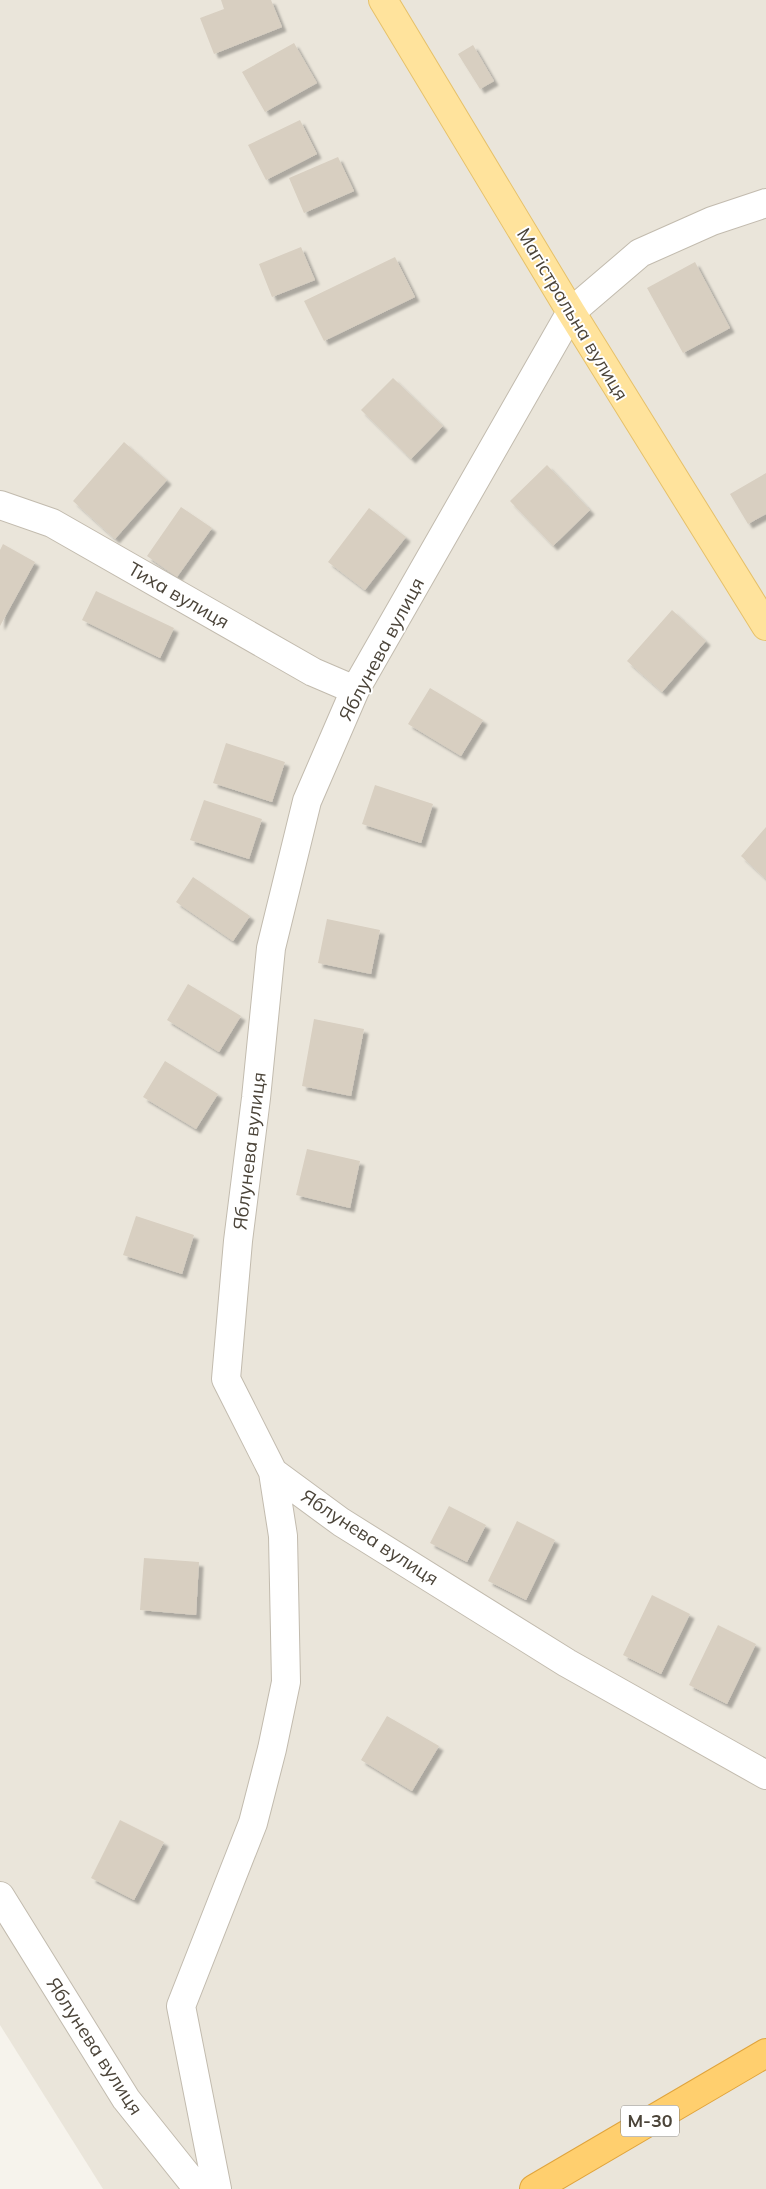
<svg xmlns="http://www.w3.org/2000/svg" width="766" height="2189" font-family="Mulish,sans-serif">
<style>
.residential{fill:#eae5da}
.building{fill:#d8cfc1;filter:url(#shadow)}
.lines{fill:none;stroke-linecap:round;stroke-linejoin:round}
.minor-casing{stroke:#c2bbae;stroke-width:30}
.major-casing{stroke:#e6c16a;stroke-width:30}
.highway-casing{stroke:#e0a43c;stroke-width:30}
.minor{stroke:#fff;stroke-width:28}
.major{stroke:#ffe39c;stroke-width:28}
.highway{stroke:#ffcf6e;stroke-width:28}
.labels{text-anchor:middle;stroke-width:4;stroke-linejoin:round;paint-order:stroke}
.shield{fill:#fff;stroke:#817c74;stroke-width:1}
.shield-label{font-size:18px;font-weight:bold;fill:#4b4439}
.street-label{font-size:19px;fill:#4b4439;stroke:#fff}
</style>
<defs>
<filter id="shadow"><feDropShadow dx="4.5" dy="4.5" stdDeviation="1" flood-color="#0004"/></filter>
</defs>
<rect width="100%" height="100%" fill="#f6f3ec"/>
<path class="residential" d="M 0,0 L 766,0 L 766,2189 L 103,2189 L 0,2025 Z"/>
<path class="building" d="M 221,0 L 271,0 L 282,27 L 214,54 L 200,18 L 224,9 Z
M 294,43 L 317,83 L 265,112 L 242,72 Z
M 473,45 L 494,81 L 480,89 L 458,54 Z
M 300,120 L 317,154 L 266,180 L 248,145 Z
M 338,157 L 354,191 L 304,213 L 289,178 Z
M 301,247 L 315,280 L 272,297 L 259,264 Z
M 395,257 L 415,297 L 324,341 L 304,301 Z
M 695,262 L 730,328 L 683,353 L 647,288 Z
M 393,378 L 443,426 L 411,459 L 361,410 Z
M 124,442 L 167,480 L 115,539 L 73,501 Z
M 547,465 L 590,510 L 553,546 L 510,501 Z
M 766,473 L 766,514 L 748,524 L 730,494 Z
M 181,507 L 212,528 L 177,577 L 147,556 Z
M 369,508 L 406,537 L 365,590 L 328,562 Z
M 3,544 L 35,562 L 0,626 L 0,550 Z
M 96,591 L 174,628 L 160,658 L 82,620 Z
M 672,610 L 706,641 L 662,692 L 627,661 Z
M 430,688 L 483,720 L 461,756 L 408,724 Z
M 226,743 L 285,762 L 272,802 L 213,783 Z
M 375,785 L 433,804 L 421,843 L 362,824 Z
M 204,800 L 262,819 L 249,859 L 190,840 Z
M 766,827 L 766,879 L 741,856 Z
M 193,877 L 250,916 L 233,941 L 176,902 Z
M 327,919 L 380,930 L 371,974 L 318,963 Z
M 188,984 L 241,1016 L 219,1052 L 167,1020 Z
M 314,1019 L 364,1029 L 351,1096 L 302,1086 Z
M 165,1061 L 218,1094 L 196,1129 L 143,1097 Z
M 307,1149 L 360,1161 L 350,1208 L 296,1195 Z
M 136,1216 L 194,1235 L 182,1274 L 123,1255 Z
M 449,1506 L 486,1525 L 467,1562 L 430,1543 Z
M 517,1521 L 555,1540 L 526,1600 L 488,1581 Z
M 144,1558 L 199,1562 L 196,1615 L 140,1610 Z
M 652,1595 L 690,1614 L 661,1674 L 623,1655 Z
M 718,1625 L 756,1644 L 727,1704 L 689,1685 Z
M 387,1716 L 439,1746 L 412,1791 L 361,1760 Z
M 120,1820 L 164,1842 L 134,1900 L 91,1878 Z"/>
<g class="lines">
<g class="minor-casing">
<path id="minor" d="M 766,203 L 712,221 L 640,253 L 571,312 L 355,690 L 307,801 L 271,948 L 256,1098 L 238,1241 L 226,1379 L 273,1472 L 341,1522 L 567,1663 L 766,1775
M 0,505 L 52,523 L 313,672 L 355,690
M 0,1896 L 126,2099 L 198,2189
M 217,2189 L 181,2006 L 253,1823 L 272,1749 L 286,1682 L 283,1536 L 273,1472"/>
</g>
<g class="major-casing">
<path id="major" d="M 383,0 L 571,312 L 766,626"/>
</g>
<g class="highway-casing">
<path id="highway" d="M 534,2189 L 766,2053"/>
</g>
<use href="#minor" class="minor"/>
<use href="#major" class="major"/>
<use href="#highway" class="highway"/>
</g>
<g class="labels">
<rect class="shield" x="621" y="2105.5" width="58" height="31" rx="4"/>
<g class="shield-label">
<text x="650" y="2127">М-30</text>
</g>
<g class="street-label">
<text transform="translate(573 314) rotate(59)" y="7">Магістральна вулиця</text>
<text transform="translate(179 595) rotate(30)" y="7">Тиха вулиця</text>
<text transform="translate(381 649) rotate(-62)" y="7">Яблунева вулиця</text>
<text transform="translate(249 1151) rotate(-83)" y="7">Яблунева вулиця</text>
<text transform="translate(370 1537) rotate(33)" y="7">Яблунева вулиця</text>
<text transform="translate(95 2046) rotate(57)" y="7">Яблунева вулиця</text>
</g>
</g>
</svg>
